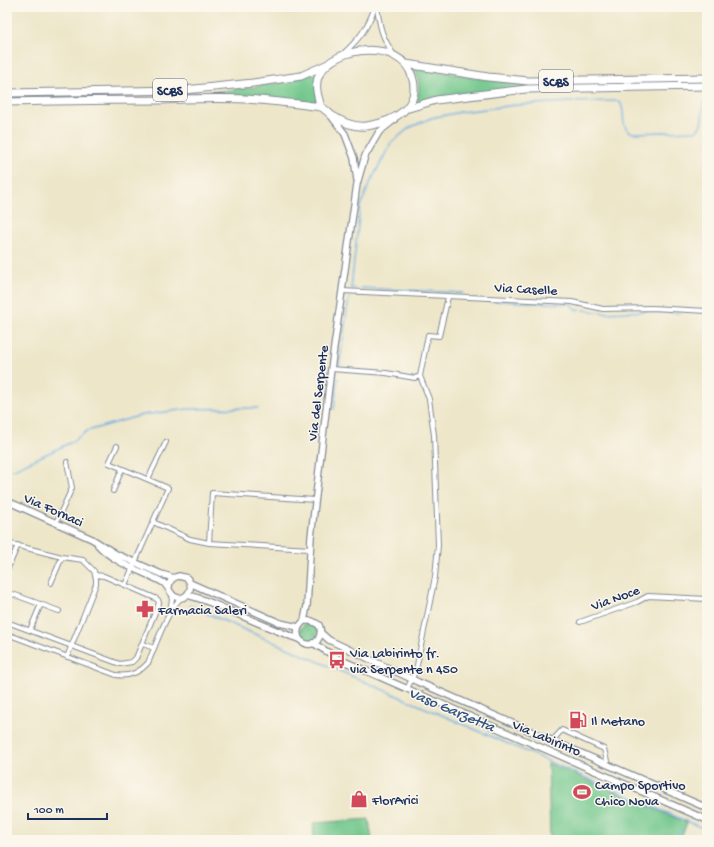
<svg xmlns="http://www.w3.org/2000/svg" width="714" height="847" font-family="'Gochi Hand',sans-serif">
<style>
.grass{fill:#73c88d;stroke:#477c76}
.garden{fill:url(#garden-dots);stroke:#477c76}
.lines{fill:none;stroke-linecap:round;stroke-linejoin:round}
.stream{stroke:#6eafe2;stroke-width:1.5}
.minor-casing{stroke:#848a94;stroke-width:6}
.tertiary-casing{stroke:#848a94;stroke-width:8}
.primary-casing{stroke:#848a94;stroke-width:9}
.trunk-casing{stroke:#848a94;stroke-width:9}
.minor{stroke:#fff;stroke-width:4}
.tertiary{stroke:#fff;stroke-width:5.5}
.primary{stroke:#fff;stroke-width:7}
.trunk{stroke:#fff;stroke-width:7}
.labels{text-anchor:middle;stroke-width:3;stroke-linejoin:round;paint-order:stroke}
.shield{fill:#fbf7ec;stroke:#5e6b89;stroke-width:1}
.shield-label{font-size:13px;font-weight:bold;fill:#1b2f5e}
.street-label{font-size:14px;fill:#1b2f5e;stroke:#fbf7ec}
.poi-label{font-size:14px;fill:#1b2f5e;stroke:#fbf7ec;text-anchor:start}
.water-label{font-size:15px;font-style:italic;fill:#345586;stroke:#fbf7ec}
</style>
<defs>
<pattern id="garden-dots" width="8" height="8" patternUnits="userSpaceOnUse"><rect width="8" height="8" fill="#73c88d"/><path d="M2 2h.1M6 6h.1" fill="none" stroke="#5ea376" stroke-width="1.8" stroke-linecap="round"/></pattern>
</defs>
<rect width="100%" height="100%" fill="#fbf7ec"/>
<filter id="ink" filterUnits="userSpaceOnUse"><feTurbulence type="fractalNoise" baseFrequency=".025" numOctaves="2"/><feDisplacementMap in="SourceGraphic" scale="8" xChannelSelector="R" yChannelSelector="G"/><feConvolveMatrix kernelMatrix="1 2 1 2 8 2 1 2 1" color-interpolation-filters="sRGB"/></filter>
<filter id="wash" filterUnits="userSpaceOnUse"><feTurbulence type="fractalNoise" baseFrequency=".012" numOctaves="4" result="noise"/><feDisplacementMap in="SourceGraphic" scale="16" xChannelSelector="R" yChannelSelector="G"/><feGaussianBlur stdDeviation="0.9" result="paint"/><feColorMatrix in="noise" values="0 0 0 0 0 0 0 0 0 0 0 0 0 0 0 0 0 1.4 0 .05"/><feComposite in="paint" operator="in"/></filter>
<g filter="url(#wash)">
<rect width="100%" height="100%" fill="#ede6c9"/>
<path class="grass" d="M 417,68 L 516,84 L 553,85 L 553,86 L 420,103 L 417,99 C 420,88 419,81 415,70 Z
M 314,74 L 317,77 L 317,100 L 315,103 L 236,95 L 193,93 C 234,90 275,86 314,74 Z
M 548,763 L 687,823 L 680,840 L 550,840 Z
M 369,819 L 372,840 L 314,840 L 313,823 Z"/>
<path class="garden" d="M300 632a9 9 0 1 1 18 0a9 9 0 1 1-18 0Z"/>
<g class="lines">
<path class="stream" d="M 355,288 L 351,288 L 360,207 L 369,185 L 391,143 L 409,128 L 431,118 L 461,112 L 516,105 L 569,102 L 619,101 C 628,111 617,127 633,133 L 696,131 C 707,123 698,108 707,100
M 361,288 L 463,293
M 467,300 L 571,304 L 576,310 L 579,310
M 583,310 L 605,313 L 648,311 L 680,313
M 339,366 L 349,298
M 334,409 L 338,378
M 12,470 L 72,442 L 87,431 L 142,415 L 188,409 L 258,408
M 190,606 L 707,830
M 677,840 L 681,829"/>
</g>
</g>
<g filter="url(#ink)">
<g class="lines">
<g class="minor-casing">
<path id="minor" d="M 377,7 C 380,29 382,37 394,55
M 343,54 C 360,38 367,29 375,7
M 342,291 L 572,302 L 603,309 L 652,308 L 707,311
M 331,369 L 386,373 L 415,378 L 420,376 L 428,335 L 439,336 L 448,297
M 117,446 L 109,463 L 168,488 L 125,585
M 148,479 L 166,442
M 113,491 L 122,469
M 153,522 L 190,539 L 209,543 L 212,493 L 315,500
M 56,523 L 72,488 L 67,462
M 7,543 L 62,557 L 83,560 L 94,571 L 96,579 L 96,584 L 67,657
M 209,543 L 310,549
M 7,570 L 18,545
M 51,583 L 62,557
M 7,592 L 59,611
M 170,610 L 173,595
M 7,622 L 120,664 L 132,662 L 136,658 L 159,603 L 158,600 L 155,598 L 104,576 L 95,575
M 580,622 L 637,602 L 648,596 L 707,599
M 30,630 L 41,604
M 7,634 L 116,675 C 129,677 139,673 148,663 C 156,645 167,610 182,597
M 143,644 L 154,648
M 407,689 L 416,670 L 435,577 L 438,545 L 434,435 L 429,399 L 420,376
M 552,741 L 562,730 L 604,749 L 608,765"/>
</g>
<g class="tertiary-casing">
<path id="tertiary" d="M 332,117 L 345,134 L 354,158 L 357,180
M 7,501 L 92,539 L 116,554 L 161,574 L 174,578
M 98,545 C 115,564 143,571 164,583 C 168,587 170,593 174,596 C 185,603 196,589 187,578 L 179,576 C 173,577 169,581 169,587
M 190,583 L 280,623 L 298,627
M 187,595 C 202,598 216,605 230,611 C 252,620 274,630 296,638 C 301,639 302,643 307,644 C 318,646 323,634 319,625 L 312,621 L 304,621 C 298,626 296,632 299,638
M 304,621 L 307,606 L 311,537 L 331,369 L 357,184 L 365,156 L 379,132 L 394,120
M 321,633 L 329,640 L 418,682 L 707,808
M 313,643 L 339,659 L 707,820"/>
</g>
<g class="primary-casing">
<path id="primary" d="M 7,93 L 185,90 L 253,83 L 301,76 L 328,64
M 7,102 C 56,101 106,100 155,100 C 189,99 224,97 258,100 C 274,101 290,103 306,105 C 311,106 317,106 321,107 C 325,109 328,112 331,115 C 342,122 354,128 367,126 C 394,122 422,107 412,76 C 401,40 335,44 319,75 C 314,85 318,97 321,107"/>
</g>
<g class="trunk-casing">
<path id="trunk" d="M 406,64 L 488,77 L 529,81 L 707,78
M 409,108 L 436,100 L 526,89 L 707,86"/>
</g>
<use href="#minor" class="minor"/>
<use href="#tertiary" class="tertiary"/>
<use href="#primary" class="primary"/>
<use href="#trunk" class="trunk"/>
</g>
</g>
<defs>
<g id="pharmacy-bare" transform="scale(1.38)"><path d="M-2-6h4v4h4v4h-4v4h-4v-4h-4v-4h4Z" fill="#d1495b" stroke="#fbf7ec" stroke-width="2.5" paint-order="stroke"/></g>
<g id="bus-bare" transform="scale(1.38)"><path d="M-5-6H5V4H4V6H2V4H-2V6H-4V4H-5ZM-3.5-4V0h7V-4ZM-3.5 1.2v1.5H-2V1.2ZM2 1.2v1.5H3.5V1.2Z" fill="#d1495b" stroke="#fbf7ec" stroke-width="2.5" paint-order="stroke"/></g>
<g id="fuel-bare" transform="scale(1.38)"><path d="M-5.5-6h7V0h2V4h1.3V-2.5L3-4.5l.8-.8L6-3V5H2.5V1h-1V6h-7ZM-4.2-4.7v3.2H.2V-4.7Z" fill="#d1495b" stroke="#fbf7ec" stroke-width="2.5" paint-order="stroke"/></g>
<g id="stadium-bare" transform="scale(1.38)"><path d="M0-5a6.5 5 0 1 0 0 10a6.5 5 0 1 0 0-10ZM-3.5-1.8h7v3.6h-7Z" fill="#d1495b" stroke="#fbf7ec" stroke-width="2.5" paint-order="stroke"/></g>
<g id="shop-bare" transform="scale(1.38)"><path d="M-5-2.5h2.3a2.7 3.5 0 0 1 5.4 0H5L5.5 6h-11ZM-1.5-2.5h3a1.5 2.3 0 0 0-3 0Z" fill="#d1495b" stroke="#fbf7ec" stroke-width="2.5" paint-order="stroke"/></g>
</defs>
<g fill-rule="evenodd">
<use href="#pharmacy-bare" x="145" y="609"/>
<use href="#bus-bare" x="337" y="660"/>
<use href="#fuel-bare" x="578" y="720"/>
<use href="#stadium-bare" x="582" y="792"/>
<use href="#shop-bare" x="359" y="799"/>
</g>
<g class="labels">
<g class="shield">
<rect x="539" y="70" width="34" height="22" rx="3"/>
<rect x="153" y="79" width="34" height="22" rx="3"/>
</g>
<g class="shield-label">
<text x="556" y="86">SCBS</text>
<text x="170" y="95">SCBS</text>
</g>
<g class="street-label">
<text transform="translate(526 288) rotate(3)" y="5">Via Caselle</text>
<text transform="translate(317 393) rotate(-83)" y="5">Via del Serpente</text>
<text transform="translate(54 509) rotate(24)" y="5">Via Fornaci</text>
<text transform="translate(615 597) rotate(-20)" y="5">Via Noce</text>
<text transform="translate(547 737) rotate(23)" y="5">Via Labirinto</text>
</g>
<g class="poi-label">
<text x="158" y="614">Farmacia Saleri</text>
<text x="350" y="657">Via Labirinto fr.<tspan x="350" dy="16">via Serpente n 450</tspan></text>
<text x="591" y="725">Il Metano</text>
<text x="595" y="789">Campo Sportivo<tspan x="595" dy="16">Chico Nova</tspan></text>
<text x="372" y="804">FlorArici</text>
</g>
<g class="water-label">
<text transform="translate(452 709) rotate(23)" y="5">Vaso Garzetta</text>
</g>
</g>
<rect width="714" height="847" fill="none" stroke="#fbf7ec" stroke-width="24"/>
<path d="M28 813v6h79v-6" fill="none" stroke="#1b2f5e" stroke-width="2"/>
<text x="34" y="813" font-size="12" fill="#1b2f5e" stroke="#fbf7ec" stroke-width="3" paint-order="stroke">100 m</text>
</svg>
